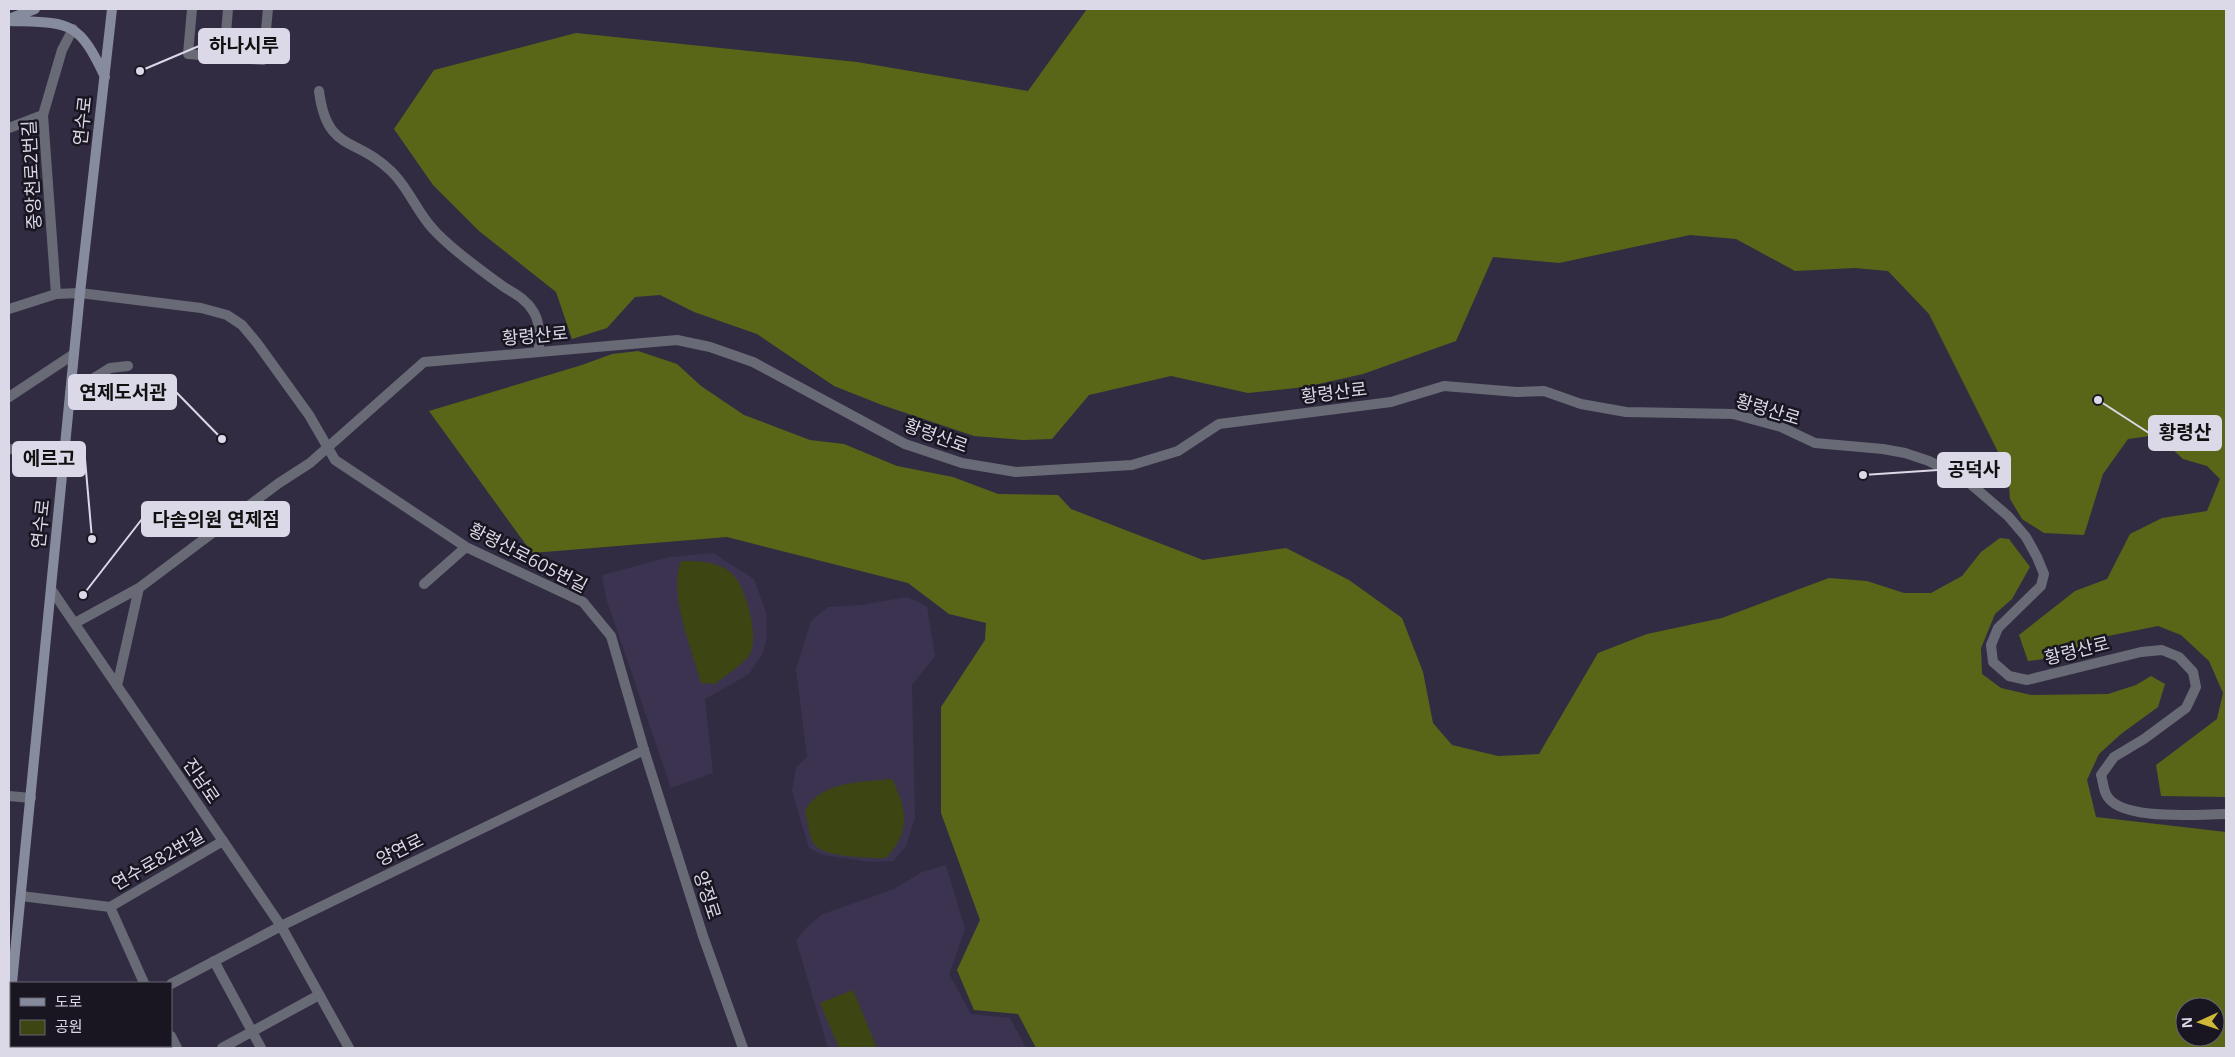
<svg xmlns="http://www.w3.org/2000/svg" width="2235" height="1057" font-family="'Open Sans','Noto Sans KR',sans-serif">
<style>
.built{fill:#3b3350}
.green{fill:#3d4612}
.forest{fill:#596617;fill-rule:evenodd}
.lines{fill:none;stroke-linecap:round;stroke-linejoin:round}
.minor{stroke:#686a76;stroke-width:10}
.tertiary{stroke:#686a76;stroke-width:10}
.secondary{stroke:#878b9e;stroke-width:10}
.labels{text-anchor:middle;stroke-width:5;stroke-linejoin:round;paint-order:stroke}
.street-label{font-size:18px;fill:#dbd8e7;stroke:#191621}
.leader{fill:none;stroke:#dbd8e7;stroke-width:2}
.callout-dot{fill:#dbd8e7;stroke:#191621;stroke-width:2}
.callout{fill:#dbd8e7;stroke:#dbd8e7;stroke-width:2}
.callout-label{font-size:19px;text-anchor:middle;font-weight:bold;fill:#111}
</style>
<rect width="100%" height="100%" fill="#322c43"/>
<path class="built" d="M 713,553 L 754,579 L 766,612 L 767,636 L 763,653 L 749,674 L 705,699 L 713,773 L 671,788 L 606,598 L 602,575 L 670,557 Z
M 907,597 L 927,606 L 935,656 L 912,685 L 915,818 L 906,846 L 893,861 L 870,862 L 823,855 L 809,848 L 792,791 L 796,767 L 807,757 L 796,669 L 811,621 L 828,607 L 860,605 Z
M 946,865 L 965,929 L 949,974 L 971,1014 L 1010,1018 L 1026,1048 L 828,1048 L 796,940 L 808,926 L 823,914 L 894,889 L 922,872 Z"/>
<path class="green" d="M 681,561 C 699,561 722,561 735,577 C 747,592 759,637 750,654 C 745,663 724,677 715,684 L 701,683 C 692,649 668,595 681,561 Z
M 892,779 C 907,809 911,832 886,858 C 871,858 824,858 814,844 C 809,836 807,820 805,810 C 822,781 861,782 892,779 Z
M 853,990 L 877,1048 L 839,1048 L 820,1003 Z"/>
<path class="forest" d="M 1087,9 L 2226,9 L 2226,797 L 2161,796 L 2156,765 L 2217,719 L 2223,693 L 2209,661 L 2181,635 L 2158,626 L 2108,636 L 2061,657 L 2028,661 L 2019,635 L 2075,591 L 2107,579 L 2130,534 L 2162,518 L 2207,511 L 2220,479 L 2207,466 L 2183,459 L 2157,435 L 2128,439 L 2103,474 L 2084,535 L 2044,533 L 2022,519 L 2010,499 L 2008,472 L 1929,314 L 1888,271 L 1855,268 L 1795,271 L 1736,239 L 1690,235 L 1559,263 L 1493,257 L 1456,341 L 1363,374 L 1305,387 L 1248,393 L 1171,376 L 1089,395 L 1052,439 L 1023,440 L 974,436 L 882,405 L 834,386 L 757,334 L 694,312 L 660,295 L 635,297 L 607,328 L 572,339 L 556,292 L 479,231 L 433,185 L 394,129 L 434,70 L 576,33 L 857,62 L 1028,91 Z
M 638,351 L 677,364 L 701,386 L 744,415 L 810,440 L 844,444 L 897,466 L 953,477 L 998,494 L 1058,495 L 1071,509 L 1203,560 L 1286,548 L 1349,580 L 1402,618 L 1423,672 L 1433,723 L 1452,745 L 1498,756 L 1539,754 L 1598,653 L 1647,634 L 1722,618 L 1829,578 L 1867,581 L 1904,593 L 1931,593 L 1962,576 L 1981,552 L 2000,538 L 2009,539 L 2030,567 L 2012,599 L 1995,614 L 1981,648 L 1982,674 L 2001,688 L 2031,695 L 2108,694 L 2136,685 L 2151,676 L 2165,684 L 2158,707 L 2121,734 L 2099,754 L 2087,780 L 2096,817 L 2226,832 L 2226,1048 L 1036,1048 L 1018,1014 L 974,1010 L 957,970 L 980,920 L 941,813 L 941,707 L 985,640 L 986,623 L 949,614 L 908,583 L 727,537 L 532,553 L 429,411 L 582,365 L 612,354 ZM 2185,1007 L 2215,1007 L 2215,1037 L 2185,1037 Z"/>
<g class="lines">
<path class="minor" d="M 192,9 L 188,54 L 263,60 L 268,9
M 224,57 L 228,9
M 319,91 C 327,153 355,136 391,171 C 408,187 417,212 433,229 C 450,248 483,272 504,287 C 515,294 526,299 533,311 C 541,323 539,338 539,352
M 9,128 L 43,115
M 80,293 L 201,308 L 227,315 L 242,325 L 257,343 L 309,415 L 335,460 L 466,547 L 583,602 L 611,636 L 644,750
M 56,294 L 43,115 L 62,50 L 73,29
M 70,393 L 110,368 L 128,366
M 9,397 L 74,354
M 9,449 L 65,454
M 424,584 L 466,547
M 9,796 L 31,798
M 21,896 L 110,907 L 223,841
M 110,907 L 144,983
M 214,961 L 261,1048
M 171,1036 L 177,1048
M 92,1046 L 93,1048
M 222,1048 L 319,995"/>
<path class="tertiary" d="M 9,309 L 56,294 L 80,293
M 51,589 L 281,926 L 349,1048
M 75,623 L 139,588 L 279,483 L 310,463 L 424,362 L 677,340 L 710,347 L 753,362 L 905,444 L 962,463 L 1016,472 L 1132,465 L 1178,451 L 1219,424 L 1391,402 L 1444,386 L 1517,392 L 1544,391 L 1581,404 L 1626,412 L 1733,414 L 1781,427 L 1815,443 L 1883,449 L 1905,453 L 1929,461 L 1967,481 L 2008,516 L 2026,537 L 2037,557 L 2044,574 L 2041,586 L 1998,628 L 1991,645 L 1993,662 L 2009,676 L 2027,680 L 2141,652 L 2162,650 L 2179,657 L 2193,672 L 2196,687 L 2186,708 L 2144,739 L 2114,757 L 2101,775 C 2103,781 2103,788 2106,794 C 2118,822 2200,814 2226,814
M 117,686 L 139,588
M 171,984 L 281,926 L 644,750 L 703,936 L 743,1048
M 51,1048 L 56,1046"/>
<path class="secondary" d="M 9,19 L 35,9
M 9,21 C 69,23 78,19 105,77
M 12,983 L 80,293 L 112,9
M 25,1046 L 26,1048"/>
</g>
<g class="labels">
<g class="street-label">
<text transform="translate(83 121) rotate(-84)" y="6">연수로</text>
<text transform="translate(32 175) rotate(-93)" y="6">중앙천로2번길</text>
<text transform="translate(535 336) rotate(-5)" y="6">황령산로</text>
<text transform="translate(1334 393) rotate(-7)" y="6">황령산로</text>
<text transform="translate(1768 410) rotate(17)" y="6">황령산로</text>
<text transform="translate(936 436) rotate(20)" y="6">황령산로</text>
<text transform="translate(41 524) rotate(-84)" y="6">연수로</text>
<text transform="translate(528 558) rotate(27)" y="6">황령산로605번길</text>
<text transform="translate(2077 651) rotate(-14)" y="6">황령산로</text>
<text transform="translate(201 781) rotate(56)" y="6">진남로</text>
<text transform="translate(400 850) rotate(-26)" y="6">양연로</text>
<text transform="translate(158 860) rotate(-30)" y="6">연수로82번길</text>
<text transform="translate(707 895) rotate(72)" y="6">양정로</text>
</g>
</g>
<path class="leader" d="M140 71L199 46M222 439L176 392M2098 400L2149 433M92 539L85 459M1863 475L1938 470M83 595L142 519"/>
<g class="callout-dot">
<circle cx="140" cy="71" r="5"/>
<circle cx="222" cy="439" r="5"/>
<circle cx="2098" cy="400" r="5"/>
<circle cx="92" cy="539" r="5"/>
<circle cx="1863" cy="475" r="5"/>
<circle cx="83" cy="595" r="5"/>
</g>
<g class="callout">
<rect x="199" y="29" width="90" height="34" rx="5"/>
<rect x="69" y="375" width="107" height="34" rx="5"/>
<rect x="2149" y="416" width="72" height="34" rx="5"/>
<rect x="13" y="442" width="72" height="34" rx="5"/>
<rect x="1938" y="453" width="72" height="34" rx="5"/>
<rect x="142" y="502" width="147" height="34" rx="5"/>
</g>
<g class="callout-label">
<text x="244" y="52">하나시루</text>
<text x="123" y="399">연제도서관</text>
<text x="2185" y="439">황령산</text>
<text x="49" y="465">에르고</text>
<text x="1974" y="476">공덕사</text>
<text x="216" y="526">다솜의원 연제점</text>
</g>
<rect width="2235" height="1057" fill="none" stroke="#dbd8e7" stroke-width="20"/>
<rect x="10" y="982" width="162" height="65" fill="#191621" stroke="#676470"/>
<rect x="20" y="998" width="25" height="8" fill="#878b9e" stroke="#676470"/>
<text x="55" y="1007" font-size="15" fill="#dbd8e7">도로</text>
<rect x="20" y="1020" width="25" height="15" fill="#3d4612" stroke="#676470"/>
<text x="55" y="1032" font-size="15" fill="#dbd8e7">공원</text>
<g transform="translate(2200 1022) rotate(267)"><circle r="24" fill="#191621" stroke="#676470"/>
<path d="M0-4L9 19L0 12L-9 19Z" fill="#ceb837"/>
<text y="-8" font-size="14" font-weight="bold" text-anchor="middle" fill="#dbd8e7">N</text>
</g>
</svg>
